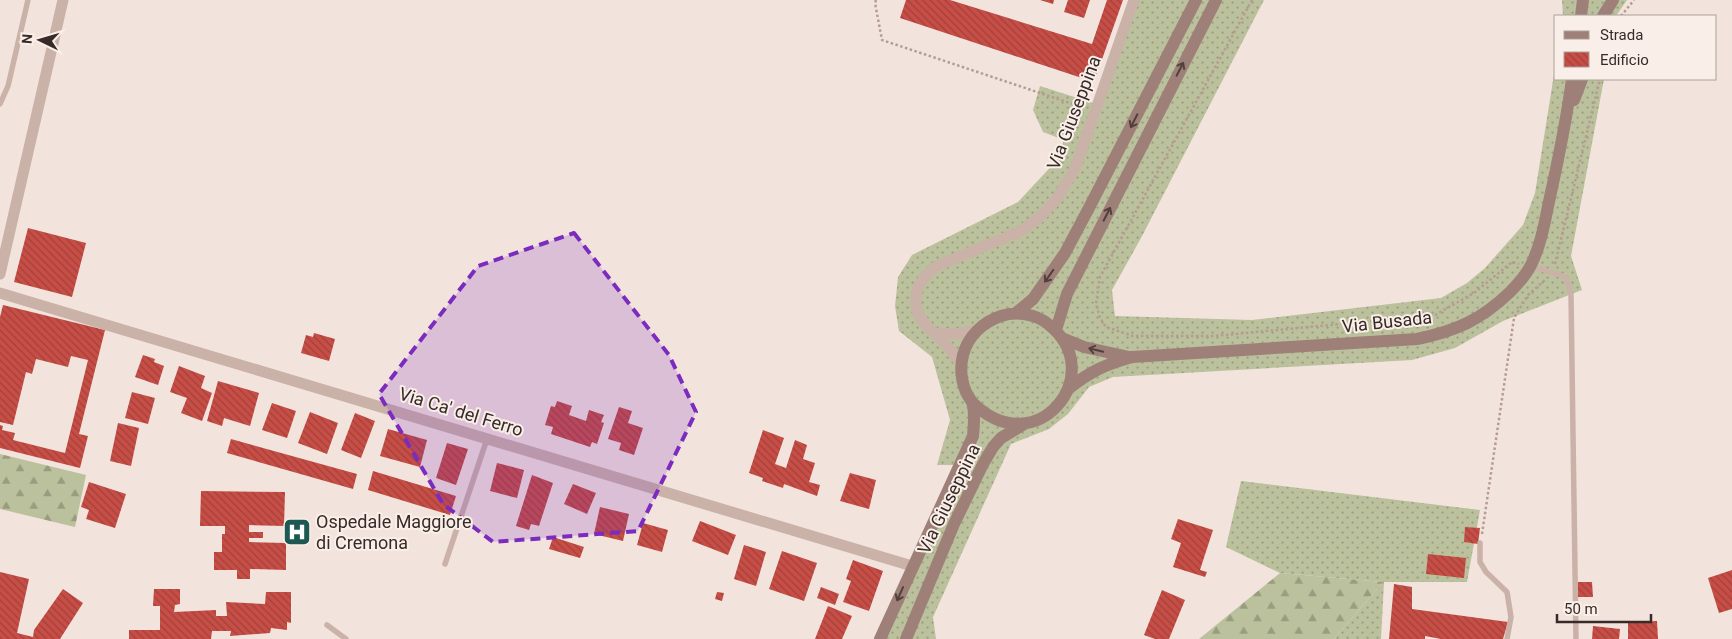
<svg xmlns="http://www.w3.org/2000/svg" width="1732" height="639" font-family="Roboto,sans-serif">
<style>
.grass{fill:url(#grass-dots)}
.forest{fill:url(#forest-firs)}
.building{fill:url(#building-back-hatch)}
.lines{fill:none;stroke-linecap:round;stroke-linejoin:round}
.path{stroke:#b69b92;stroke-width:2.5;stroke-dasharray:2.5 2.5;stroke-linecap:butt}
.lane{stroke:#cbb2a8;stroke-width:5.5}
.street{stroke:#cbb2a8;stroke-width:11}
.secondary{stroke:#9e8079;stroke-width:12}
.oneway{stroke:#51403c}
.marked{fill:#7b2cbf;fill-opacity:0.2;stroke:#7b2cbf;stroke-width:4;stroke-dasharray:10 6;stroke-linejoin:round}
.labels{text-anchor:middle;stroke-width:4;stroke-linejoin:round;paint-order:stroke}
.street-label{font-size:18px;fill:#372a28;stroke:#faefe8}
.poi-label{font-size:18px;fill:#372a28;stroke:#faefe8;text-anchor:start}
</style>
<defs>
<pattern id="grass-dots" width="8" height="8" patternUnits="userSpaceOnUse" patternTransform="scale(1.25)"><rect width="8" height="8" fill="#bbc19c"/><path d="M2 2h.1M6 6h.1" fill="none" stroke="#999d7f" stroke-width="1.8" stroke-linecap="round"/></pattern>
<pattern id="forest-firs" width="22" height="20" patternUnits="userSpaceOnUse" patternTransform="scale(1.25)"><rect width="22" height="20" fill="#bbc19c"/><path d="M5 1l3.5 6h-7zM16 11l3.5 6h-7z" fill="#999d7f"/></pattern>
<pattern id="building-back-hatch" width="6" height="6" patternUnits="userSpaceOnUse" patternTransform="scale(1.25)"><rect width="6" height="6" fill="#c74e46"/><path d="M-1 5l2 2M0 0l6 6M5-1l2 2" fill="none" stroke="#a2413a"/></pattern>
</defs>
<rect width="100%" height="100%" fill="#f2e4dc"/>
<path class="grass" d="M 1132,0 L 1264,0 L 1141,238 L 1112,290 L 1115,316 L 1252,320 L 1441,298 L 1467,283 L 1485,268 L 1523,225 L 1535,193 L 1556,62 L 1556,79 L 1604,79 L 1571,256 L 1582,290 L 1503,321 L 1455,348 L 1412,360 L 1113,377 L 1089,387 L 1068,414 L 1049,429 L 1011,444 L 933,617 L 936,639 L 881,639 L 960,465 L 937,465 L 950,420 L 932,357 L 899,331 L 895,306 L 898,277 L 912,255 L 1018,202 L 1057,160 L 1064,140 L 1043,132 L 1033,110 L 1040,86 L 1096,104 Z
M 1562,0 L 1627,0 L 1616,16 L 1563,16 Z
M 1241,481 L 1480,510 L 1467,582 L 1384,582 L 1381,639 L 1334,639 L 1383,582 L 1280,573 L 1226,547 Z"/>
<path class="forest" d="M 0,454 L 86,475 L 75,527 L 0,509 Z
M 1280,573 L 1383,582 L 1334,639 L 1199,639 Z"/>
<path class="building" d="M 906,0 L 950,0 L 1092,44 L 1107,0 L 1123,0 L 1094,82 L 900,18 Z
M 1040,0 L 1054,0 L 1053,4 Z
M 1068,0 L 1090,0 L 1084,18 L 1064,12 Z
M 28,228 L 86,243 L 72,297 L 14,282 Z
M 3,305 L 105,330 L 79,434 L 88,436 L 80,468 L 0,448 L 0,425 L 3,426 L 2,430 L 15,433 L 13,440 L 65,453 L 88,360 L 71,356 L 68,367 L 36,359 L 32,374 L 26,372 L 13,425 L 0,422 L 0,317 Z
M 314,333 L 335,339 L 329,361 L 301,353 L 306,335 L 313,337 Z
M 143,355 L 155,359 L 154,362 L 164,366 L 158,385 L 135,377 Z
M 179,366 L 205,376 L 201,388 L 212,393 L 202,421 L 181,413 L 187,398 L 170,392 Z
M 218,381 L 259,393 L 250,426 L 224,418 L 222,426 L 207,421 Z
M 132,392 L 155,398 L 148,424 L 125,418 Z
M 557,401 L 572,406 L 569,415 L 586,421 L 589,410 L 604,415 L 601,422 L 604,423 L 597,444 L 592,442 L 590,447 L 551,434 L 553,427 L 545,425 L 551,406 L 555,407 Z
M 272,403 L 296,411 L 287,438 L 262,430 Z
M 619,407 L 632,411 L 628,423 L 643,428 L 634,455 L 619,450 L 621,443 L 608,439 Z
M 310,412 L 338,423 L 327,454 L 298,443 Z
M 355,413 L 375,421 L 361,458 L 341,450 Z
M 118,423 L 139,428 L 131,466 L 110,461 Z
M 388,429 L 427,440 L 420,467 L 380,456 Z
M 763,430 L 784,438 L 775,464 L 786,468 L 795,440 L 807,445 L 803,459 L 815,463 L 809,482 L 820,485 L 817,496 L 784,484 L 783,488 L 762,481 L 763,478 L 749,473 Z
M 231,439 L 357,474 L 353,489 L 227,453 Z
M 447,443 L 468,449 L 456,485 L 436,478 Z
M 497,463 L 524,470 L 517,498 L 490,491 Z
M 373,471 L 456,496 L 450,515 L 368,490 Z
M 850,473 L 876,480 L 869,509 L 840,501 Z
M 532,475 L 553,483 L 539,526 L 531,524 L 529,530 L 516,526 Z
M 89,482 L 126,494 L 115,528 L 86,519 L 89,510 L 81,507 Z
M 573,484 L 596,493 L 587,514 L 564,504 Z
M 201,491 L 285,492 L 284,526 L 249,525 L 249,532 L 263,532 L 263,538 L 249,538 L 249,542 L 286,543 L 286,570 L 250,569 L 250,579 L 237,579 L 237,570 L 214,570 L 214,552 L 222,552 L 222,534 L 225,534 L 225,526 L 200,526 Z
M 600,507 L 629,514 L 623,541 L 594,534 Z
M 1178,519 L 1213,530 L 1200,570 L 1207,572 L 1205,577 L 1173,567 L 1181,543 L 1171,539 Z
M 700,521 L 736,535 L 728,555 L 692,541 Z
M 643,523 L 668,530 L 662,552 L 637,545 Z
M 1465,527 L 1480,528 L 1478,544 L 1464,542 Z
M 553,537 L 584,547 L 580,558 L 549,549 Z
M 744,545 L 766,552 L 756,586 L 734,579 Z
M 782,551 L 817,563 L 804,601 L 769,589 Z
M 1428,554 L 1466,558 L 1464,578 L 1426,574 Z
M 853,560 L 883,571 L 869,611 L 843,602 L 851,581 L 846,579 Z
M 1732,570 L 1732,609 L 1719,613 L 1708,578 Z
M 0,572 L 29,579 L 17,633 L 33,637 L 34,630 L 63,589 L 83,603 L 60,639 L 0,639 Z
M 1577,582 L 1592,582 L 1593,597 L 1578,597 Z
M 1394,584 L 1412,587 L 1412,609 L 1508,622 L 1503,639 L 1441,639 L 1425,636 L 1425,639 L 1389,639 Z
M 821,587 L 839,594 L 835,605 L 817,598 Z
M 154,589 L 180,589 L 180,604 L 175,605 L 174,612 L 216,610 L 216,616 L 227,616 L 226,602 L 265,604 L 266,592 L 291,592 L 291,623 L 287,622 L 287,630 L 271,628 L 270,633 L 230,636 L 231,631 L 212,631 L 211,639 L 129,639 L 129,630 L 160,630 L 160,606 L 153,606 Z
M 1162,590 L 1185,600 L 1169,639 L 1155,639 L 1144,635 Z
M 717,592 L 724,593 L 722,601 L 715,599 Z
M 828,606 L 852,616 L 842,639 L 815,639 Z
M 1657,621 L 1658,639 L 1628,639 L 1628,622 Z
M 1593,626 L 1620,629 L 1619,639 L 1592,639 Z"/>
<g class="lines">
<path class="path" d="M 876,0 L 875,3 L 882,40 L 1085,108
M 1252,0 L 1100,277 L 1096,304 L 1100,318 L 1106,327 L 1133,336 L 1214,336 L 1435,315 L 1474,293 L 1512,262 L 1519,264
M 1621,16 L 1634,0
M 1555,264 L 1600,79
M 1482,534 L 1514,318 L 1528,295 L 1546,279"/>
<path class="lane" d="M 0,104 L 8,86 L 28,0
M 1531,266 L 1566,277 L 1571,295 L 1576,639
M 1480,543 L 1480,562 L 1486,572 L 1507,592 L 1511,617 L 1507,639
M 445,564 L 487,439
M 327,625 L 346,639"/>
<path class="street" d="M 0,274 L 63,0
M 0,293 L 912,566
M 935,333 L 954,334 L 976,331
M 961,364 C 957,359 954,353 949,348 C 940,337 924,327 918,313 C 911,294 921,277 937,266 L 1019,232 L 1039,218 L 1056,200 L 1075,169 L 1134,0"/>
<path class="secondary" d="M 1581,16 L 1583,0
M 1603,16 L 1613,0
M 1574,100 L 1582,79
M 1016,313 L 1033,299 L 1065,253 L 1090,206 L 1196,0
M 1056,330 L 1067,294 L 1216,0
M 1062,338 L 1084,347 L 1129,357
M 1068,389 C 1091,371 1104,365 1132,357 L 1417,339 C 1456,331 1481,320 1510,292 C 1518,284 1526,275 1531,265 C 1543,241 1546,213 1552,188 C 1560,151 1567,116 1572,79
M 880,639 L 973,436 C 974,426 975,415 973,405 C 972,400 968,397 966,392 C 961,380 960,367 963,355 C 968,336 983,322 1001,316 C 1016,311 1036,314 1048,324 C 1111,373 1036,465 973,403
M 906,639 L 954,524 L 983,464 L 993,447 L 1001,438 L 1024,424"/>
</g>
<defs><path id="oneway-shaft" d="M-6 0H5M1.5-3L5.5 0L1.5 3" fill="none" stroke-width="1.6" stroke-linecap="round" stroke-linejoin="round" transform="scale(1.25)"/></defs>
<g class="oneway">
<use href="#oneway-shaft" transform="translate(1180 69) rotate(-63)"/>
<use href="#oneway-shaft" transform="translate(1134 121) rotate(117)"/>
<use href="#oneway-shaft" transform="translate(1107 214) rotate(-63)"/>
<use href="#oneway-shaft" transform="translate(1049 276) rotate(125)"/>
<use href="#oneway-shaft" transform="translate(1096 350) rotate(-166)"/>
<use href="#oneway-shaft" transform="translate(900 594) rotate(114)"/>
</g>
<path class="marked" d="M 574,233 L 669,355 L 696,412 L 638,531 L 493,542 L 443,504 L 379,394 L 478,266 Z"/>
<defs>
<g id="hospital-square" transform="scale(1.4375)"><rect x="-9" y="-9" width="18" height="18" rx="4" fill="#1d5952" stroke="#faefe8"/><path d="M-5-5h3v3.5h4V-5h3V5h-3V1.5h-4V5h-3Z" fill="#fff"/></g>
</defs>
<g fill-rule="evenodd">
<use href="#hospital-square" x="297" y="532"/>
</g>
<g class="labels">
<g class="street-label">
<text transform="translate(1074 113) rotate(-69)" y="6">Via Giuseppina</text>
<text transform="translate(1387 322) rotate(-6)" y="6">Via Busada</text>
<text transform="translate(461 412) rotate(17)" y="6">Via Ca' del Ferro</text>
<text transform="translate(949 499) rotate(-64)" y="6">Via Giuseppina</text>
</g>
<g class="poi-label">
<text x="316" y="528">Ospedale Maggiore<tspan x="316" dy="21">di Cremona</tspan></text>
</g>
</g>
<rect x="1554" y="15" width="162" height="65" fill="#faefe8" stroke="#aca09b"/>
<rect x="1564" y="31" width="25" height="8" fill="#9e8079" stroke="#aca09b"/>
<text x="1600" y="40" font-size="15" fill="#372a28">Strada</text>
<rect x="1564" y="52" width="25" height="15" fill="url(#building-back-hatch)" stroke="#aca09b"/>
<text x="1600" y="65" font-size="15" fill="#372a28">Edificio</text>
<g transform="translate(40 40) rotate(275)" stroke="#faefe8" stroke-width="4" paint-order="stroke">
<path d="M0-4L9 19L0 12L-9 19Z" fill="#372a28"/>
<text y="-8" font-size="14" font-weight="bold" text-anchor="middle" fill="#372a28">N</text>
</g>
<path d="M1557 614v8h94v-8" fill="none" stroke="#372a28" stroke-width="2.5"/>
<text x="1564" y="614" font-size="15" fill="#372a28" stroke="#faefe8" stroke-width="4" paint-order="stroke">50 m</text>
</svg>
